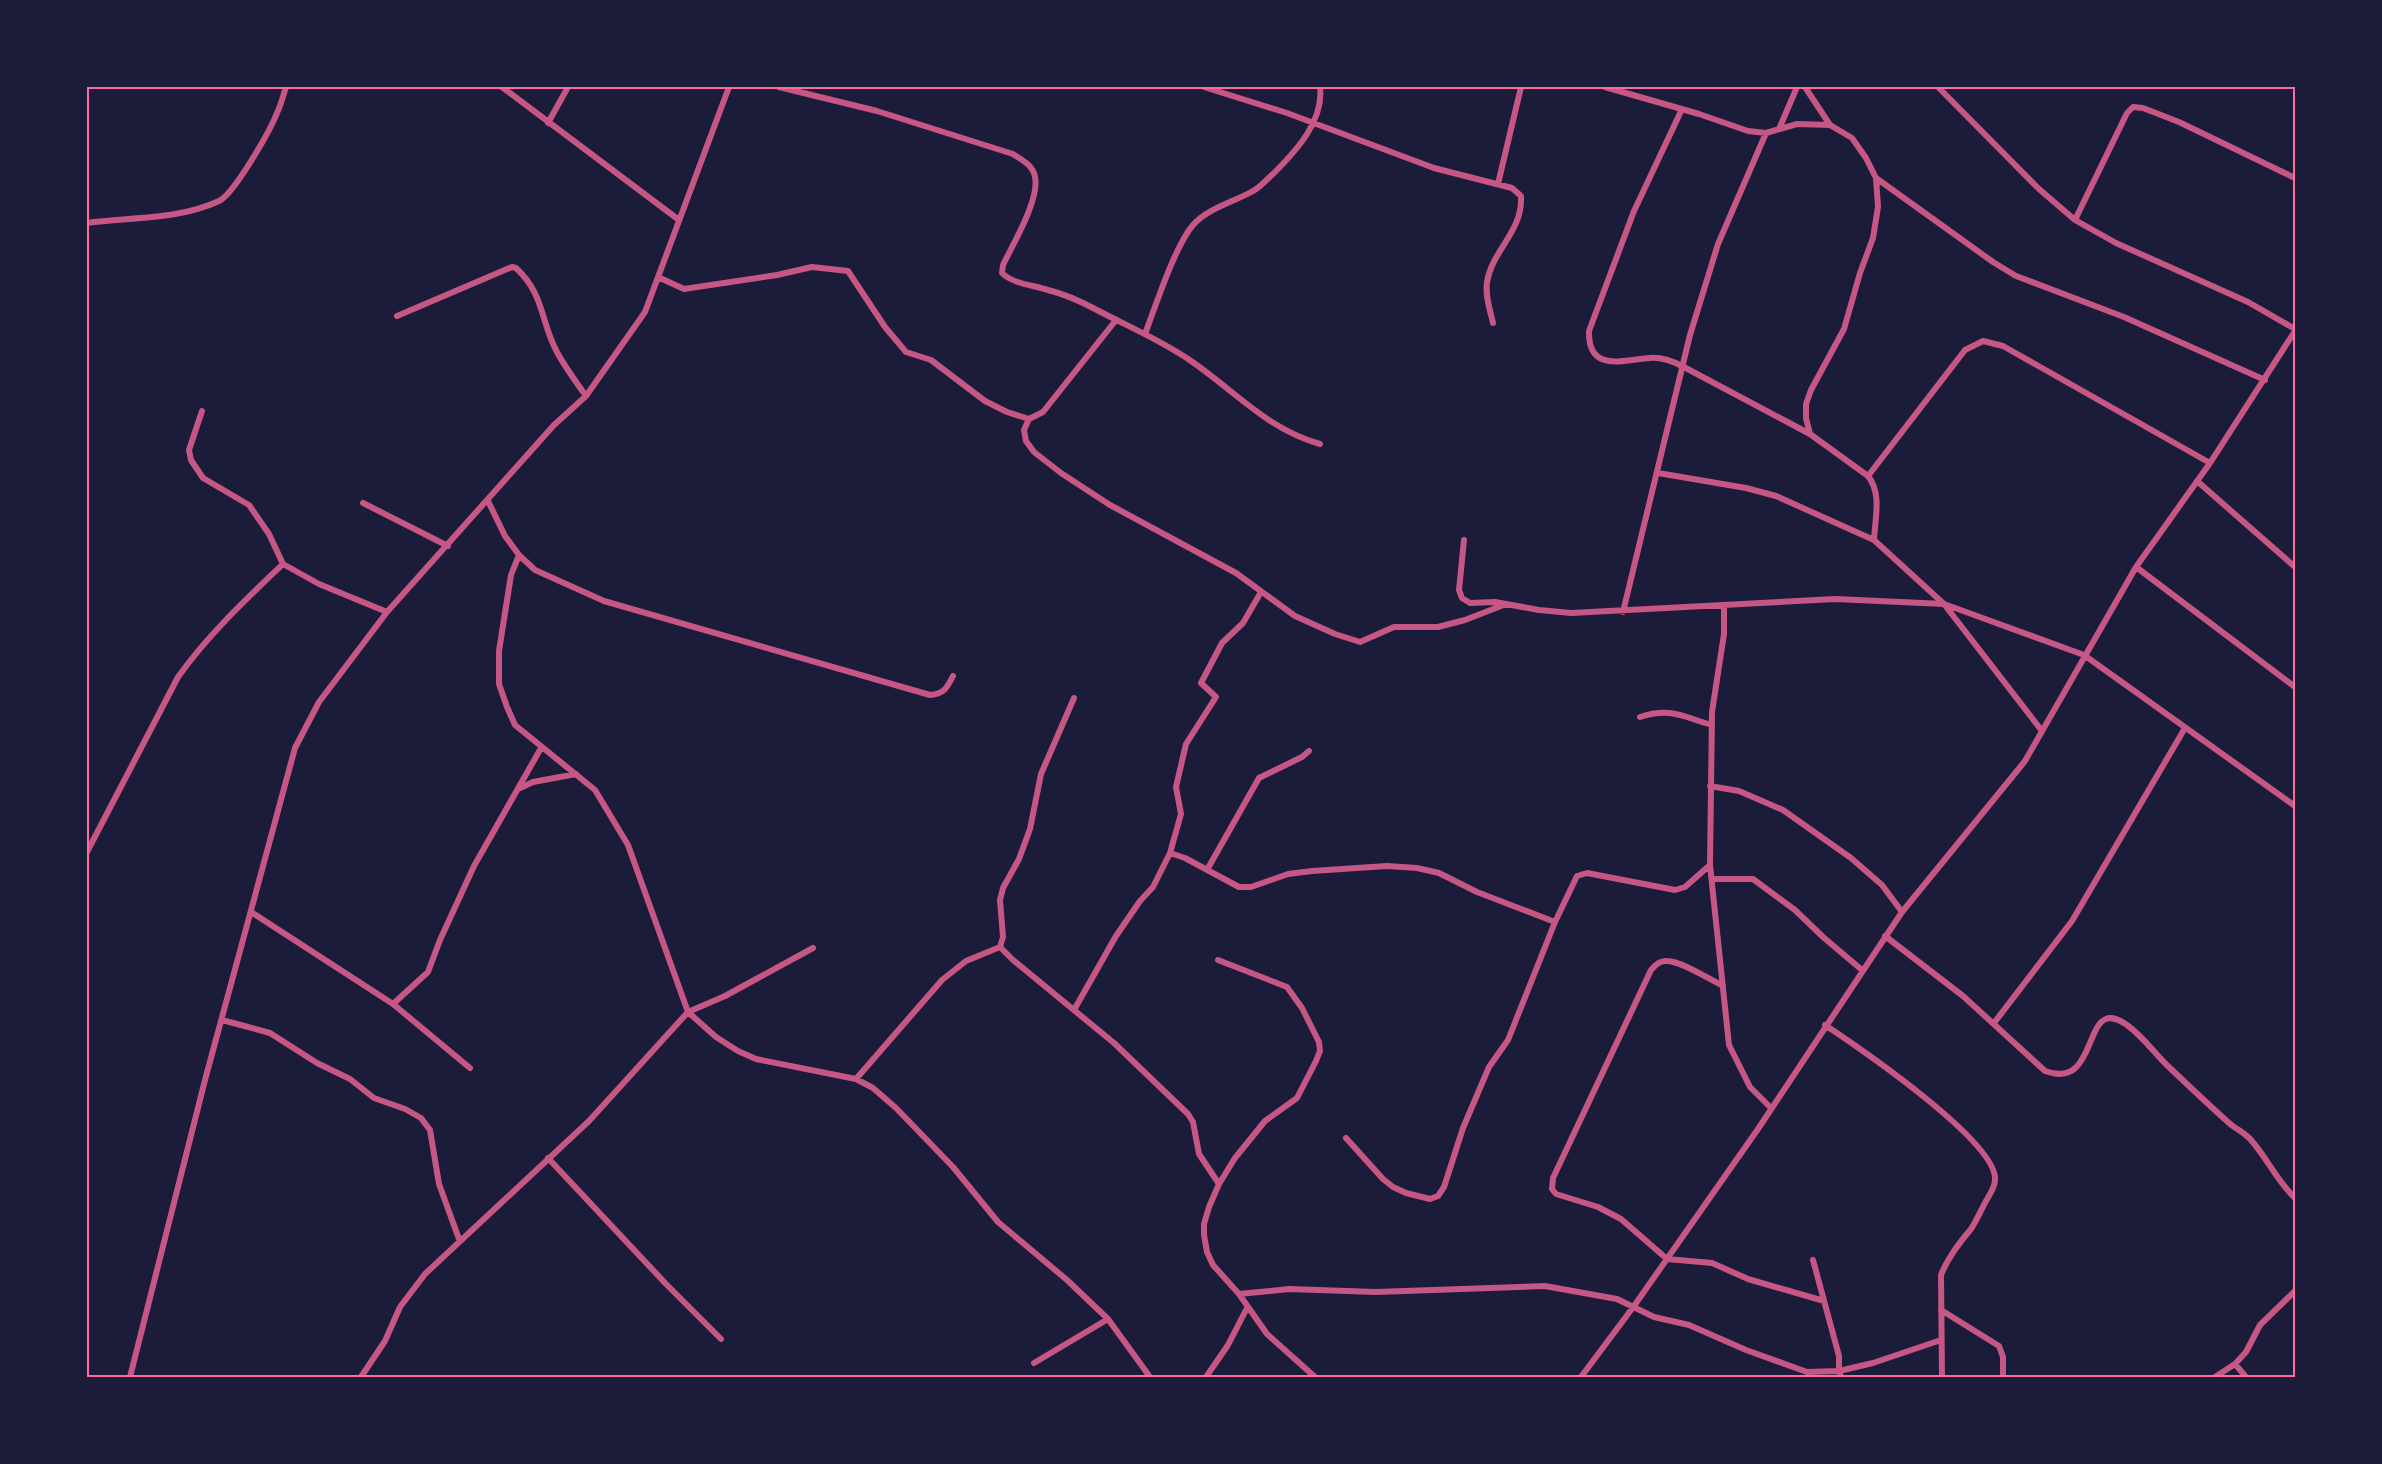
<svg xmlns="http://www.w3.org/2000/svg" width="2382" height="1464" font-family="'Roboto Condensed',sans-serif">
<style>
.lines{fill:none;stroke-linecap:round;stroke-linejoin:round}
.minor{stroke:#c65784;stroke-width:6}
.neatline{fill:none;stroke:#ff6b9d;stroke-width:2}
</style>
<rect width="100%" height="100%" fill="#1b1b3a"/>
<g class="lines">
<path class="minor" d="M 502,87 L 679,220
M 779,87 L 877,111 L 1013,154 C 1022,160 1033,165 1035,177 C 1040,199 1013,244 1003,265 L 1002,273 C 1013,284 1033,285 1048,290 C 1064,294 1080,301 1095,309 C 1127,326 1161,340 1191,361 C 1235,391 1267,429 1320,444
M 1204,87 L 1287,113 L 1434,168 L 1512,188 L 1521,196 C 1523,232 1492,250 1487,282 C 1485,296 1490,310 1493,323
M 1605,87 L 1699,114 L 1748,131 L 1766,133 L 1797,124 L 1830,125 L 1852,138 L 1866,158 L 1876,178 L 1878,207 L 1873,238 L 1860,273 L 1844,329 L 1811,390 L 1806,404 L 1806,418 L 1810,434 L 1868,476 C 1882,493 1875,519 1874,540 L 1944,604 L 2042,731
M 1805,87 L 1830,125
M 1938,87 L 2039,189 L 2075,220 L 2116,243 L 2248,302 L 2295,329
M 1682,109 L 1634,211 L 1589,331 C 1588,373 1623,360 1650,358 C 1662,357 1672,361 1682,366 L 1810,434
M 548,123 L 568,87
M 1779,129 L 1797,87
M 1876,178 L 1993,262 L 2016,276 L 2124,317 L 2265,380
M 1498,184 L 1521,87
M 2075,220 L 2127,113 L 2133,107 L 2143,108 L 2179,122 L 2295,178
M 87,223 C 131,217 178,220 219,201 C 234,194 270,131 277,113 C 281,105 283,96 286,87
M 658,277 L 684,289 L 777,275 L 812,267 L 848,271 L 885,327 L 906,352 L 931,360 L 985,401 L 1007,412 L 1029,419 L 1043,412 L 1116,320
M 397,316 L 512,267 L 516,268 C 545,295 540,321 557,352 C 565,367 576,382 586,396
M 1145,334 C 1156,305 1175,246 1193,225 C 1208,208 1234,202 1253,191 C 1261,187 1267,179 1274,173 C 1296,151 1324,121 1320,87
M 202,411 L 189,450 L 191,460 L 203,478 L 249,505 L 269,534 L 283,564 L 319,584 L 387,612
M 1029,419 L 1024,430 L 1026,441 L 1034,452 L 1061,473 L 1110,505 L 1236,573 L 1295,616 L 1335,634 L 1360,642 L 1394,627 L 1438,627 L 1465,620 L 1506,604
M 1658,473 L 1746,488 L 1776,496 L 1874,540
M 1868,476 L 1965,350 L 1983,341 L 2003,346 L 2210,463
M 2197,481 L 2295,567
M 488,501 L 505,536 L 519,555 L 511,575 L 499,651 L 499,684 L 507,707 L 515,725 L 595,790 L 628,845 L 688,1012 L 716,1037 L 738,1051 L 756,1059 L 856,1079 L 873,1088 L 896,1108 L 953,1167 L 998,1222 L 1067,1280 L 1108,1319 L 1150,1377
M 363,503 L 448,546
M 1464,540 L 1459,590 L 1462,598 L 1470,603 L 1495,602 L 1539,610 L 1571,613 L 1835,599 L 1944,604 L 2084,655 L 2295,806
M 519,555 L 535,570 L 604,601 L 930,695 C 944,694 947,688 953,676
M 2136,567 L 2295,687
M 1724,605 L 1724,634 L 1712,712 L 1710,865 L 1729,1045 L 1750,1087 L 1771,1108
M 1623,612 L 1690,335 L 1718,244 L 1766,133
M 1640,717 C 1671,707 1683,717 1712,725
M 1710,786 L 1739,791 L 1783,810 L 1851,858 L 1882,885 L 1902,912
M 518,789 L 533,782 L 576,774
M 87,852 L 178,677 C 208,635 245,600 283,564
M 1170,853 L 1181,814 L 1176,787 L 1186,744 L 1216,697 L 1201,683 L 1222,643 L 1243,623 L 1261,592
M 1207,870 L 1259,778 L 1302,757 L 1309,751
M 1712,879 L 1753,879 L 1795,910 L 1823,937 L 1862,970
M 251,912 L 393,1004 L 470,1068
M 1885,936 L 1963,996 L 2045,1071 C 2091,1088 2086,1026 2106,1019 C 2113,1016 2121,1021 2127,1025 C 2145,1038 2156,1056 2172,1070 C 2191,1088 2210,1106 2229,1123 C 2236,1129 2245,1133 2251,1140 C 2267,1158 2277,1181 2295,1198
M 1000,947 L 1003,937 L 1000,900 L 1003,888 L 1019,859 L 1030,829 L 1041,774 L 1074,698
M 1218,960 L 1287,987 L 1302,1008 L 1319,1042 L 1320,1051 L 1316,1061 L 1297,1098 L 1265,1121 L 1235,1158 L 1219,1184 L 1209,1207 L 1204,1224 L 1204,1235 L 1207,1252 L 1213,1265 L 1239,1294 L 1267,1334 L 1315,1377
M 1723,986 C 1709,979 1681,961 1667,961 C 1660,960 1655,965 1651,970 L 1553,1178 L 1552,1189 L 1556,1194 L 1598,1207 L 1621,1219 L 1667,1259 L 1712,1263 L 1748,1279 L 1824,1301
M 393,1004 L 428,972 L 440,940 L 474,866 L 541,748
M 1074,1010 L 1116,936 L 1140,901 L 1153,887 L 1170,853 L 1185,858 L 1239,887 L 1251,887 L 1288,874 L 1312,871 L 1387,866 L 1417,868 L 1439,873 L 1477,892 L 1555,922
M 222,1020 L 270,1033 L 317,1063 L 350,1079 L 374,1098 L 405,1109 L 421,1118 L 430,1130 L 439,1184 L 459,1239
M 1994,1023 L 2072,921 L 2185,728
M 1825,1025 C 1858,1047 1998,1142 1995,1180 C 1995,1187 1990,1194 1986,1201 C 1981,1210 1977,1220 1971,1229 C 1959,1243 1948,1257 1941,1275 L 1942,1377
M 856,1079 L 942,980 L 966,961 L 1000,947 L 1013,960 L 1114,1043 L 1188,1114 L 1193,1122 L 1199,1154 L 1219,1184
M 1346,1138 L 1383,1179 L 1393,1187 L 1406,1193 L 1430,1199 L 1438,1196 L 1444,1187 L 1463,1128 L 1489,1067 L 1508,1040 L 1555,922 L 1577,876 L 1587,873 L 1675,890 L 1685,887 L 1710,865
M 548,1158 L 666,1284 L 721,1339
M 1813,1260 L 1839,1356 L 1839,1371 L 1873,1363 L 1941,1340
M 1239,1294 L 1289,1289 L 1376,1292 L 1545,1286 L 1617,1299 L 1654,1317 L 1689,1325 L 1746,1350 L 1807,1372 L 1839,1371 L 1841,1377
M 1941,1310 L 1999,1346 L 2003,1357 L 2003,1377
M 1034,1363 L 1108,1319
M 2235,1364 L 2246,1377
M 130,1377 L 205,1080 L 295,748 L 319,702 L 387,612 L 554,425 L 586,396 L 645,312 L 729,87
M 361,1377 L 385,1341 L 400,1307 L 425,1274 L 589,1121 L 688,1012 L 725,996 L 813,948
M 1206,1377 L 1228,1345 L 1247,1308
M 1581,1377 L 1634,1306 L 1758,1129 L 1902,912 L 2025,761 L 2136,567 L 2210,463 L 2295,331
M 2215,1377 L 2235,1364 L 2246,1352 L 2260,1325 L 2295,1291"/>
</g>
<rect width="2382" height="1464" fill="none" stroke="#1b1b3a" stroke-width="177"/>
<rect x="88" y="88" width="2206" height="1288" class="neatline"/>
</svg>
